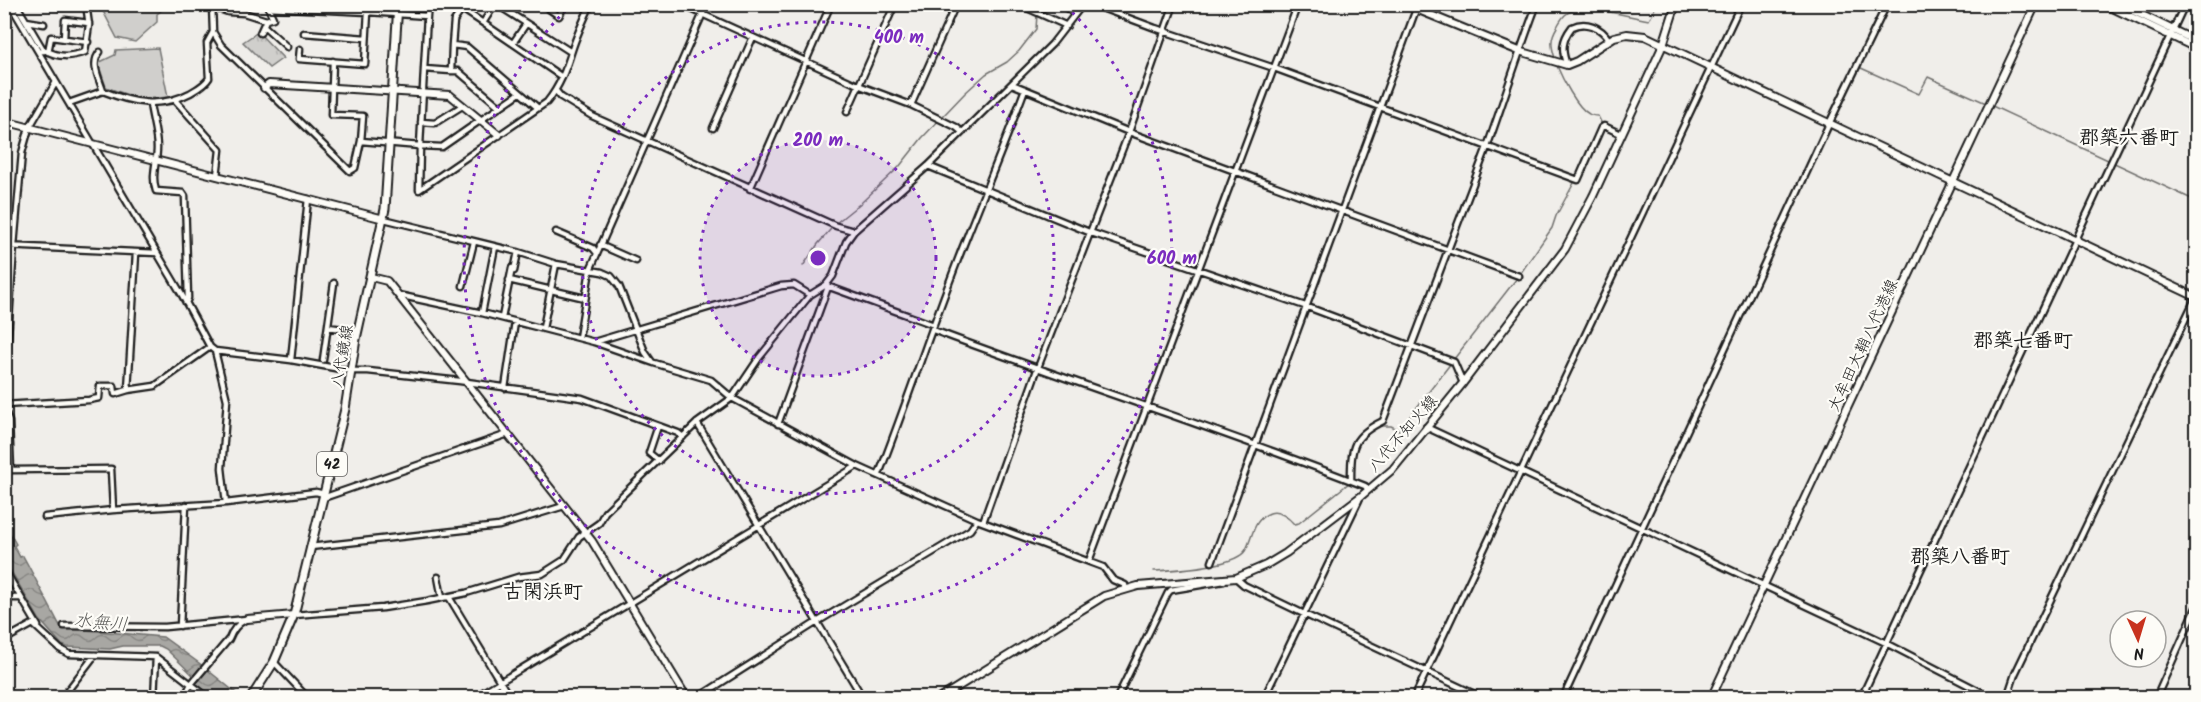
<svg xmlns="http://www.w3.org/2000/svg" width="2201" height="702" font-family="Kalam,'Klee One',sans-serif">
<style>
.grass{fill:url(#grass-tufts);stroke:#767674;stroke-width:1.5}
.pitch{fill:#d0cfcc;stroke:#767674;stroke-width:1.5}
.water{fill:url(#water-waves);stroke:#706f6d;stroke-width:1.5}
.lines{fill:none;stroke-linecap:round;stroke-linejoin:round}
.stream{stroke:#706f6d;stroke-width:1.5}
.street-casing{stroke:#1c1c1c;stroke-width:9}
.secondary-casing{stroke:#1c1c1c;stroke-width:10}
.primary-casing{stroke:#1c1c1c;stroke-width:11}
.street{stroke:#fdfcf7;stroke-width:4.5}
.secondary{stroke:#fdfcf7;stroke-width:6}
.primary{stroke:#fdfcf7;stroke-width:7}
.ring{fill:none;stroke:#7b2cbf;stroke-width:3;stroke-dasharray:3 6}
.labels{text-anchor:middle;stroke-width:4.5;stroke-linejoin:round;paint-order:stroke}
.shield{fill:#fdfcf7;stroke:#605f5e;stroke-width:1.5}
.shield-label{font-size:15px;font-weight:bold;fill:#1c1c1c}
.street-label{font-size:16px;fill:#1c1c1c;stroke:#fdfcf7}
.water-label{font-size:18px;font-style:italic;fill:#5b5b59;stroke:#fdfcf7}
.quarter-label{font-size:20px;font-weight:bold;fill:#1c1c1c;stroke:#fdfcf7}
.centre{fill:#7b2cbf;stroke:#fdfcf7;stroke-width:3}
.ring-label{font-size:18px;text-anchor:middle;font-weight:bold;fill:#7b2cbf;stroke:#fdfcf7;stroke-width:4.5;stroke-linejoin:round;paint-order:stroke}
</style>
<defs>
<pattern id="grass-tufts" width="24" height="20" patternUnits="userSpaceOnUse" patternTransform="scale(1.5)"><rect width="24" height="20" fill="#d0cfcc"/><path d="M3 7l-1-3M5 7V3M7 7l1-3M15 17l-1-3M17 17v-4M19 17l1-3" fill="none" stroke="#b2b1af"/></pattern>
<pattern id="water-waves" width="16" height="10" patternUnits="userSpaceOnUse" patternTransform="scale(1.5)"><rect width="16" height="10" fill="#a8a7a3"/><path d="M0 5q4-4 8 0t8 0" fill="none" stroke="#888784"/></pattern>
</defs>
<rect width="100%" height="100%" fill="#f0eeea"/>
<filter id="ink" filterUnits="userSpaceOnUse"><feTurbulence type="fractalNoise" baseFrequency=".0167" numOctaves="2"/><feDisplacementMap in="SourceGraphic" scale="12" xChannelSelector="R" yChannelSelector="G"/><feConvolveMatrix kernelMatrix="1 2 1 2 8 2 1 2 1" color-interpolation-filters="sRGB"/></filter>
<g filter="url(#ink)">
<path class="grass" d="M 258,32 L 283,58 L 269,68 L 243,42 Z"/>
<path class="pitch" d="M 105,5 L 105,4 L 168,5 L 157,14 L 157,22 L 135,42 L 117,38 L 103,11 L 107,9 Z
M 158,48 L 168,97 C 143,101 129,96 106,87 L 98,63 L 115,55 L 116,50 Z"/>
<path class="water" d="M 4,523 L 16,544 L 14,546 L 20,557 L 23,556 L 28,565 L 59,624 L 63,628 L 163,637 L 199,663 L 241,697 L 213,697 L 195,683 L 198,680 L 166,649 L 160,646 L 123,646 L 110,649 L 67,647 L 62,645 L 39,619 L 5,561 Z"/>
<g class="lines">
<path class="stream" d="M 1026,5 L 1036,9
M 1555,58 C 1551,46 1550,38 1557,27 C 1559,23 1562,18 1565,15 C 1580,1 1629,17 1649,20 L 1657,4
M 1557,66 C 1562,78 1577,108 1589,114 C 1592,116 1595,116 1598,116 L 1601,122 L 1591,146
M 1861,68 L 1919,94 L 1928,77 L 1986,103
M 1990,105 L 2196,201
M 803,266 L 818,244 L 836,223 L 862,202 L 899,167 L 922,138 L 965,93 L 986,74 L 1007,62 L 1019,51 L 1036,29 L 1037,14
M 1520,274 L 1552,228 L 1556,216 L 1575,181
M 1454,359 L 1517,278
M 1378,426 L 1391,426 L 1399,430 L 1401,428 L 1451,363
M 1154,571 C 1172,570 1234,567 1245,551 C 1253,539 1252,519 1270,513 C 1279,510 1289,518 1294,524 L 1299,523 L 1349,483"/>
<g class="street-casing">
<path id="street" d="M 10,4 L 182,295 L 210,347 L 215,351 L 227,400 L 222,468 L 226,503
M 16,4 L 44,51
M 49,4 L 64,7
M 212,4 L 213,32 L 221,45 L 350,171 L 355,168 L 361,141
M 495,4 L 483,23 L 562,77
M 496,4 L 571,52
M 542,4 L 559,16 L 565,4
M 680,4 L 858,85 L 911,105 L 956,127 L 962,132
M 1018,4 L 1067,26
M 1061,4 L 1075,14
M 1091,4 L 1155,28 L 1274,68 L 1578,180 L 1601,128 L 1604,126 L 1621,134
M 213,7 L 228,12 L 244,13 L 266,20
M 268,7 L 368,12 L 369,4
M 462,9 L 483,23
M 427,16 L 428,4
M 26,21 L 44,24
M 264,26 L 287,47
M 260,33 L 266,20 L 273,18 L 268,7
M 304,33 L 366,38
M 64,39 L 65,20 L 89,23
M 513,43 L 526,24
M 452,45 L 454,21 L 466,4
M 300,49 L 299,59 L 365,64 L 368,12 L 427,16 L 424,69
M 39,52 L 45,50 C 59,58 70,57 85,52 L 89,25 L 86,4
M 48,52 L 51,37 L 88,42
M 100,52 C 90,63 99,78 103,91
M 333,61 L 331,115 L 363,116 L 361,141 L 420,146 L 424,69 L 451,71 L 452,45 L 467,47 L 538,108
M 1567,65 C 1561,50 1562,40 1572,27 C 1586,20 1601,27 1609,40
M 451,71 L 458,71 L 500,107
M 1012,84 L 1129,132 L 1519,276
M 556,91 L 561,97 L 592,116 L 836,226 L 854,231
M 520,93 L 442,147 L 420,146 L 419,190 L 547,102 C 560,86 566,69 572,50 C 577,34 584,19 591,4
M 175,100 L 220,150 L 217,176
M 69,103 L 103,91 C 133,103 160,109 190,93 C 197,89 205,85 209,78 L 207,43 L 213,32
M 150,104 C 152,118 157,134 157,148 C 157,162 151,176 156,191 L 183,193 L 185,196 L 188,298 L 186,303
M 911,105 L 956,4
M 847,112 L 895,4
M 421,122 L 435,123 L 462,106
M 713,128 L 753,37
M 928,166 L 1089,232 L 1305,306 L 1454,362 L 1463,383
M 750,189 L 831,4
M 384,219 L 518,252 L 556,264 L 602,272 L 611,276 L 619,286 L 645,352 L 652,362
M 556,232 L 593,248 L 597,253
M 600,245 L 636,261
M 4,246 L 157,253
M 514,271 L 518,252
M 509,280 L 585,298
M 463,286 L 474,242
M 827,286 L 934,325
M 398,295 L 482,313 L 594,342 L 654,363 L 711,380 L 732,398 L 857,466 L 977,520 L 1103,567 L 1113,580 L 1125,585 L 1125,588
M 482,313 L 495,247
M 502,318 L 512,268
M 328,327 L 358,331
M 543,328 L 556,264
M 933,330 C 1076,384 1222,430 1365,486 L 1368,490
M 579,338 L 590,270 L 707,4
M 594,342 L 781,286 L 794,285 L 810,295
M 215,351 L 291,360 L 351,371 L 368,371 L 460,381 L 582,398 L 678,433 L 683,437
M 291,360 L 308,199
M 323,360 L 334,283
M 505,388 L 515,322
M 128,390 L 136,253
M 4,396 L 14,246 L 22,153 L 29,128 L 56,82
M 4,405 L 89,400 L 99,398 L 100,386 L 114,386 L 115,394 L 128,390 L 155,386 L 210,347
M 4,407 L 9,422 L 11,470 L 111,469 L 113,510 L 226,503 L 316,492 L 324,494
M 697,423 L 863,698
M 778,424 L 828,287
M 658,426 L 649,453 L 659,461
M 1426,427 L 1886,643 L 1993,698
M 879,474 C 910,395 936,313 968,234 C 987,186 1007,138 1025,89
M 1351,480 C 1351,447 1352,436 1383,421 C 1417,330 1453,239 1487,147 C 1504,100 1519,51 1537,4
M 323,498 L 508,434
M 45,517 L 113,510
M 983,522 L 1037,370 L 1129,132 L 1174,4
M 310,547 L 499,526 L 564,506
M 1089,561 L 1298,4
M 1212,562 L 1418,4
M 4,569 L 38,626
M 438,577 L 442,598
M 1236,578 L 1244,585 L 1304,614 L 1483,698
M 449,597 L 510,698
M 4,598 L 21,598
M 294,615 L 383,608 L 427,601 L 466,593 L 518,577 L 542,574 L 564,560 L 579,537 L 599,523 L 605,512 L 697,423 L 732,398 L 759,358 L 810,295 L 826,285 L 833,276 L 846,242 L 854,231 L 928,166 L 1052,44 L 1083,4
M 64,626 L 165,627 L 247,619
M 180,626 L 186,505
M 4,640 L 33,624 L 60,649 L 69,654 L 156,657 L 209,698
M 274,662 L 308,698
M 949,692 L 962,698
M 62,698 L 95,655
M 154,698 L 156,657
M 184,698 L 191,684 L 229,639 C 232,631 237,624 245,620
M 473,698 L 857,466
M 697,698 L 817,622 L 970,530 L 977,520
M 1117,698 L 1168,593 L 1171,590 L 1224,581
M 1264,698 L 1359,500
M 1414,698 L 1741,4
M 1563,698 L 1829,124 L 1887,4
M 1861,698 L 2185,4
M 2007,698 L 2015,674 L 2196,297
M 2156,698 L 2196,608"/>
</g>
<g class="secondary-casing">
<path id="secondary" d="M 590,4 L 590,5
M 1404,4 L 1519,51 L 1567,65 L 1577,61 L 1614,37 L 1627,34 L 1645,36 L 2196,297
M 2104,4 L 2196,48
M 2119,4 L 2196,41
M 264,88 L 269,84 L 450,95 L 499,135
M 4,121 L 384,219
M 371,277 L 387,281 L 592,541 L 687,698
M 247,619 L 294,615
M 940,698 L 1104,596 L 1138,586 L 1236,578 L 1266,565 L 1286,553 L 1360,497 L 1393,469 L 1463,383 L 1565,249 L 1593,196 L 1663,45 L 1676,4
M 1711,698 L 2036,4"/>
</g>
<g class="primary-casing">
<path id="primary" d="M 251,698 L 274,662 L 294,615 L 345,409 L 356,339 L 385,209 L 398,4"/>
</g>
<use href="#street" class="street"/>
<use href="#secondary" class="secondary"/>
<use href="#primary" class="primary"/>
</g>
</g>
<circle cx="818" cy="258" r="118" fill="#7b2cbf" fill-opacity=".12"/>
<g class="ring">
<circle cx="818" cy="258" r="118"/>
<circle cx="818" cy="258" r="236"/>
<path d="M1066 6A354 354 0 1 1 570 6"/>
</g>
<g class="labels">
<rect class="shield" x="317" y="452" width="30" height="24" rx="4.5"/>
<g class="shield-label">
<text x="332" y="469">42</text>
</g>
<g class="street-label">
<text transform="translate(1862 345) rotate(-65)" y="6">大牟田大鞘八代港線</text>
<text transform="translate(341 356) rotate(-80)" y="6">八代鏡線</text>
<text transform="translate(1402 433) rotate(-49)" y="6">八代不知火線</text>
</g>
<g class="water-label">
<text transform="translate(101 622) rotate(5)" y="6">水無川</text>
</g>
<g class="quarter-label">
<text x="2129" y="144">郡築六番町</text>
<text x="2023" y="347">郡築七番町</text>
<text x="1960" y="563">郡築八番町</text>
<text x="543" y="598">古閑浜町</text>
</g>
</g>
<circle cx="818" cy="258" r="9" class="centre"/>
<g class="ring-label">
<text x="899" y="43">400 m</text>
<text x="818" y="146">200 m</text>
<text x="1172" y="264">600 m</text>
</g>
<rect width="2201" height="702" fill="none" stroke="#fdfcf7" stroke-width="24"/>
<rect x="12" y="12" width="2177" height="678" fill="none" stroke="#1c1c1c" stroke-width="2" filter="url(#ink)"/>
<g transform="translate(2138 639) rotate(176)"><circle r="28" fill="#fdfcf7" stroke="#a3a29f" stroke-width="1.5"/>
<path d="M0-4.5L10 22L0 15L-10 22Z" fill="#c8321e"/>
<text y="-9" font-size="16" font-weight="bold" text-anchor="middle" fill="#1c1c1c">N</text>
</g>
</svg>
